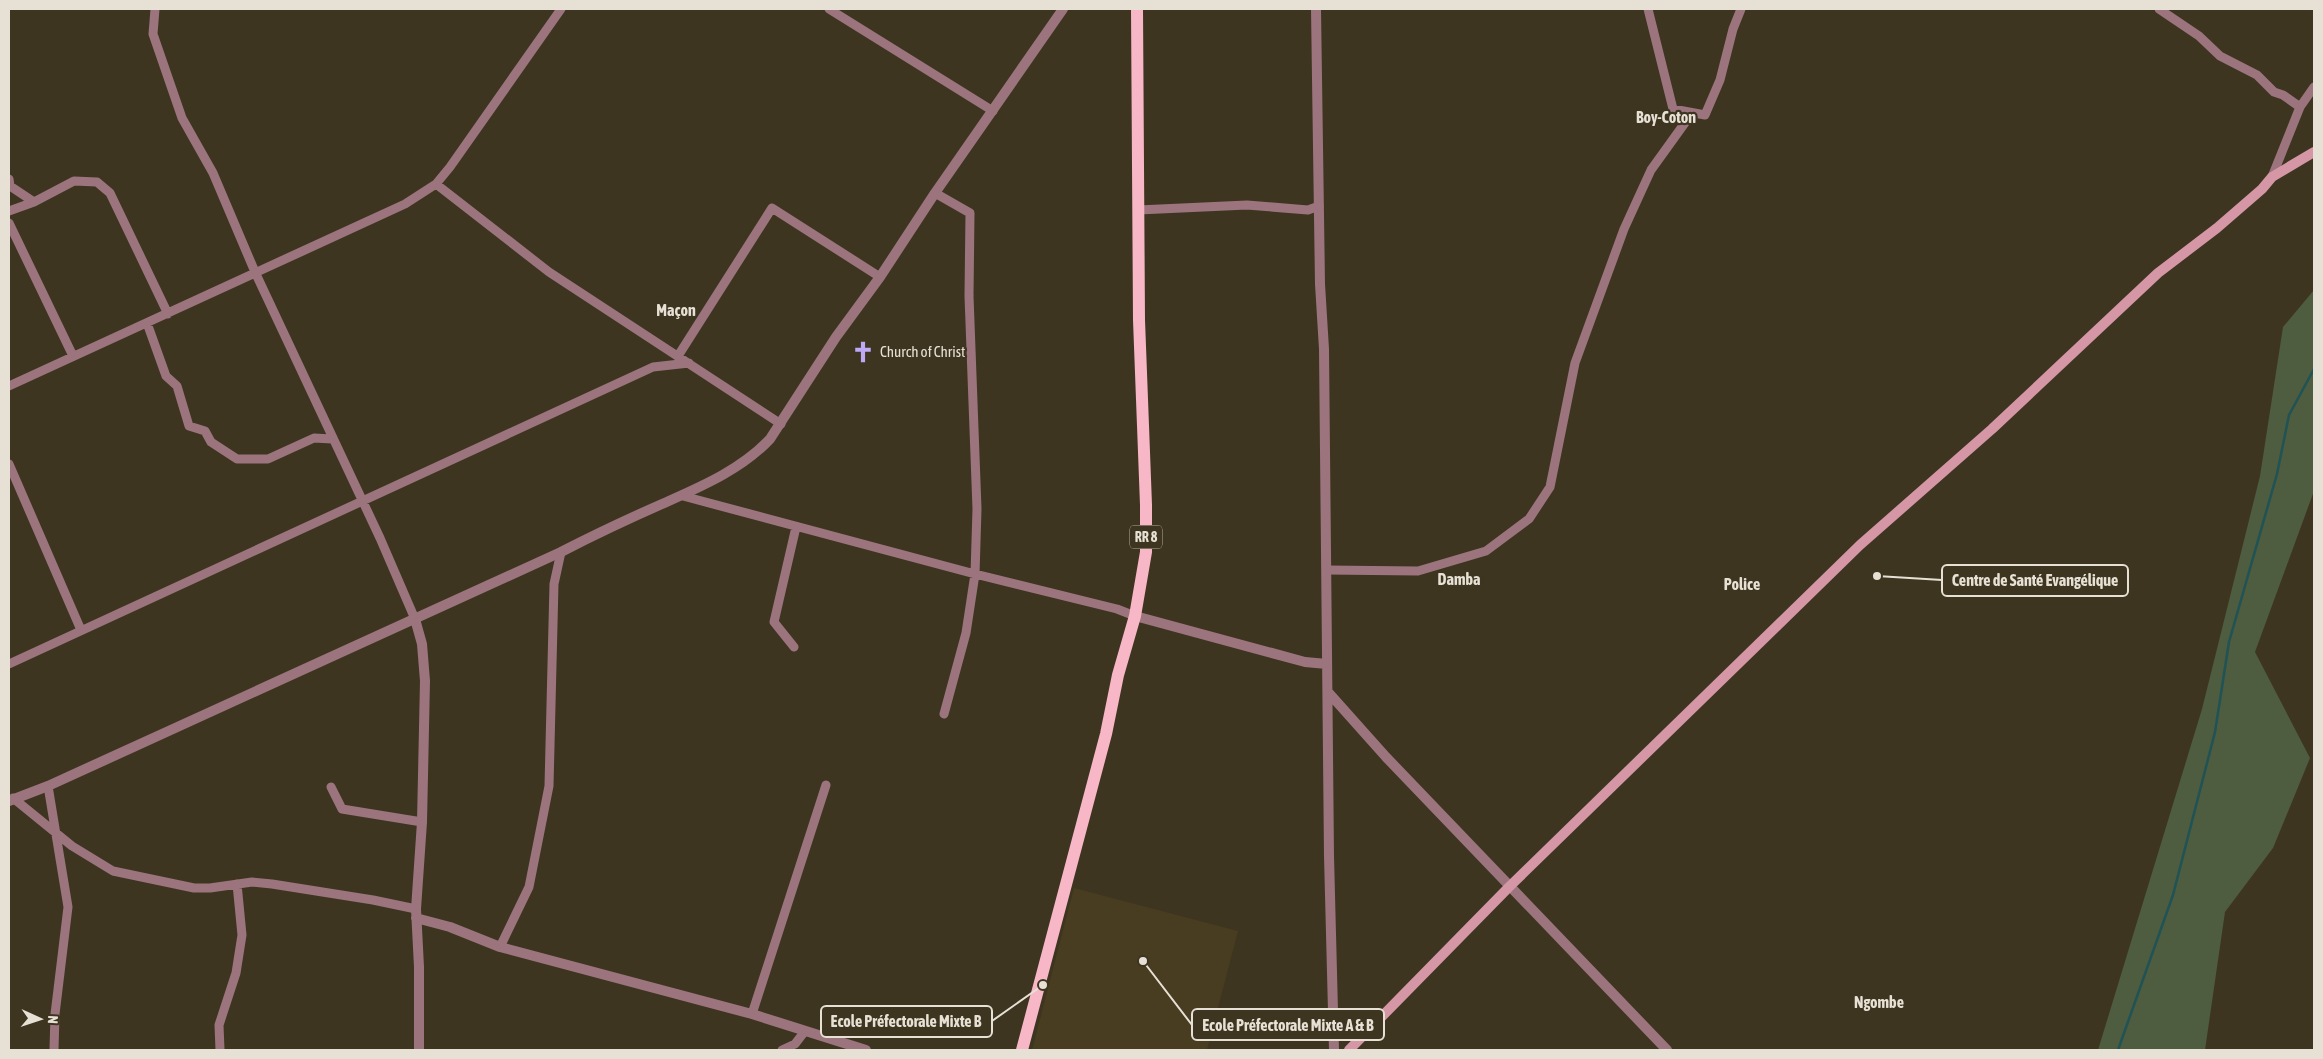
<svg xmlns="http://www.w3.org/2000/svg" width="2323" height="1059" font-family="'Asap Condensed',sans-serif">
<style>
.built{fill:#483c21}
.green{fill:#4e5c40}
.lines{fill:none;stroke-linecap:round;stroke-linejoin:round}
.stream{stroke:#205355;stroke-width:2.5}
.minor{stroke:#9c747e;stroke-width:9}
.tertiary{stroke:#9c747e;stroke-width:10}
.secondary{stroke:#d597a6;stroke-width:10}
.primary{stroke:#f7b7c6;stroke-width:12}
.labels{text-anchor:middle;stroke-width:4.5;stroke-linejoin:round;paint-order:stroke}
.shield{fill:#3e3521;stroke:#b4ad9f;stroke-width:1}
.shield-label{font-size:14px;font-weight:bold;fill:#e7e1d5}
.poi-label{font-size:15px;fill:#e7e1d5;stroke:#3e3521;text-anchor:start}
.neighbourhood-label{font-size:16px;font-weight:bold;fill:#e7e1d5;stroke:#3e3521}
.leader{fill:none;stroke:#e7e1d5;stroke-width:2}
.callout-dot{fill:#e7e1d5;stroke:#3e3521;stroke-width:2}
.callout{fill:#3e3521;stroke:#e7e1d5;stroke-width:2}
.callout-label{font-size:16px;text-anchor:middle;font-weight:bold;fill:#e7e1d5}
</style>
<rect width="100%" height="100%" fill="#3e3521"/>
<path class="built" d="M 1074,888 L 1238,931 L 1207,1050 L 1032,1050 Z"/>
<path class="green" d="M 2314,290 L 2314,491 L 2255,652 L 2310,758 L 2273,848 L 2225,912 L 2205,1050 L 2098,1050 L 2202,709 L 2260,476 L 2283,327 Z"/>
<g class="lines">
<path class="stream" d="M 2118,1050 L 2173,895 L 2215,732 L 2229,642 L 2277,474 L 2289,415 L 2314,369"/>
<path class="minor" d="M 155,9 L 153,34 L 182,118 L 213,173 L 255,272 L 380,538 L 415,619
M 829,9 L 993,111
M 1648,9 L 1673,109 L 1705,115 L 1720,80 L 1733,29 L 1741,9
M 2159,9 L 2199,36 L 2220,56 L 2257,75 L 2274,92 L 2283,95 L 2300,107
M 2272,177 L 2300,107 L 2314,87
M 9,179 L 10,186 L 34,202
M 436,184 L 549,272 L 781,424
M 935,193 L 970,213 L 969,296 L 977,509 L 975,574 L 966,633 L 944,714
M 1138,210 L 1247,205 L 1308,210 L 1319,206
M 9,211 L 34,202 L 74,181 L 97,182 L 110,193 L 168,314
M 9,223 L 73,356
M 147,323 L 166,376 L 177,386 L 189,426 L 205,431 L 211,442 L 237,459 L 268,459 L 314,438 L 332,439
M 678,356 L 772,208 L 880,277
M 9,386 L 405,204 L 436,184 L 450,167 L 561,9
M 9,464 L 81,630
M 683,496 L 975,574 L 1117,609 L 1135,616
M 1327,570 L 1418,571 L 1486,551 L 1529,519 L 1550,487 L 1575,363 L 1624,229 L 1651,170 L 1692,113
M 794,647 L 774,622 L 796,527
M 9,664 L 653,367 L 689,363
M 48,786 L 68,907 L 55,1014 L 54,1050
M 331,787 L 342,809 L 422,822
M 13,798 L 72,846 L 113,871 L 194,888 L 210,888 L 252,882 L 272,884 L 373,900 L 416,909
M 500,947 L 529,887 L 549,786 L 554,584 L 561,552
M 752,1014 L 826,785
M 220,1050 L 219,1025 L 236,973 L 242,935 L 237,884
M 782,1050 L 795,1044 L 805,1031"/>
<path class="tertiary" d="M 1316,9 L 1320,284 L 1324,349 L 1329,856 L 1334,1050
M 1135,616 L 1305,662 L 1327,664
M 415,619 L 422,644 L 425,681 L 422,822 L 416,909 L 419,967 L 419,1050
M 1328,692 L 1386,757 L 1667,1050
M 9,801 L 48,786 L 561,552 C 594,535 628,519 662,504 C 700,487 741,470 770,439 L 836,337 L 880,277 L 935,193 L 1063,9
M 416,918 L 450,927 L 500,947 L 752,1014 L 866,1050"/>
<path class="secondary" d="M 1349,1050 L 1509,887 L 1860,545 L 1992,429 L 2158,273 L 2217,228 L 2262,189 L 2272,177 L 2314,152"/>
<path class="primary" d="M 1022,1050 L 1106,734 L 1118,675 L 1135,616 L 1146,552 L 1146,505 L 1139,320 L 1137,9"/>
</g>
<defs>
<g id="church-bare" transform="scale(1.725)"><path d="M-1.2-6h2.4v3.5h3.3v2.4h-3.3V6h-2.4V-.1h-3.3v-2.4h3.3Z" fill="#bda9f5" stroke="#3e3521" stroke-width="2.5" paint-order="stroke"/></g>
</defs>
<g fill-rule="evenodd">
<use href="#church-bare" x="863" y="352"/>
</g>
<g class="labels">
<rect class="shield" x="1130" y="525.5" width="32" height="23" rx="4"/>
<g class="shield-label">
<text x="1146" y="542">RR 8</text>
</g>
<g class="poi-label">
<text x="880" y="357">Church of Christ</text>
</g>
<g class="neighbourhood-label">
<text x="1666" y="123">Boy-Coton</text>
<text x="676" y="316">Maçon</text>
<text x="1459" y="585">Damba</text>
<text x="1742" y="590">Police</text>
<text x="1879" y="1008">Ngombe</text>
</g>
</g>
<path class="leader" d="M1877 576L1942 580M1043 985L992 1021M1143 961L1192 1025"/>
<g class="callout-dot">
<circle cx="1877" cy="576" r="5"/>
<circle cx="1043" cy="985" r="5"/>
<circle cx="1143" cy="961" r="5"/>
</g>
<g class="callout">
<rect x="1942" y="565" width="186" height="31" rx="5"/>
<rect x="821" y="1006" width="171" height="31" rx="5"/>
<rect x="1192" y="1009" width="192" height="31" rx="5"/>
</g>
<g class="callout-label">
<text x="2035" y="586">Centre de Santé Evangélique</text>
<text x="906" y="1027">Ecole Préfectorale Mixte B</text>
<text x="1288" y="1031">Ecole Préfectorale Mixte A &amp; B</text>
</g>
<rect width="2323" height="1059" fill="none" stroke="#e7e1d5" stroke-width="20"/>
<g transform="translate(40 1019) rotate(93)" stroke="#3e3521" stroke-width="4" paint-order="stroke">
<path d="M0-4L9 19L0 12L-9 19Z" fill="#e7e1d5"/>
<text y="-8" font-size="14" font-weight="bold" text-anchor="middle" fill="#e7e1d5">N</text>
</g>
</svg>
